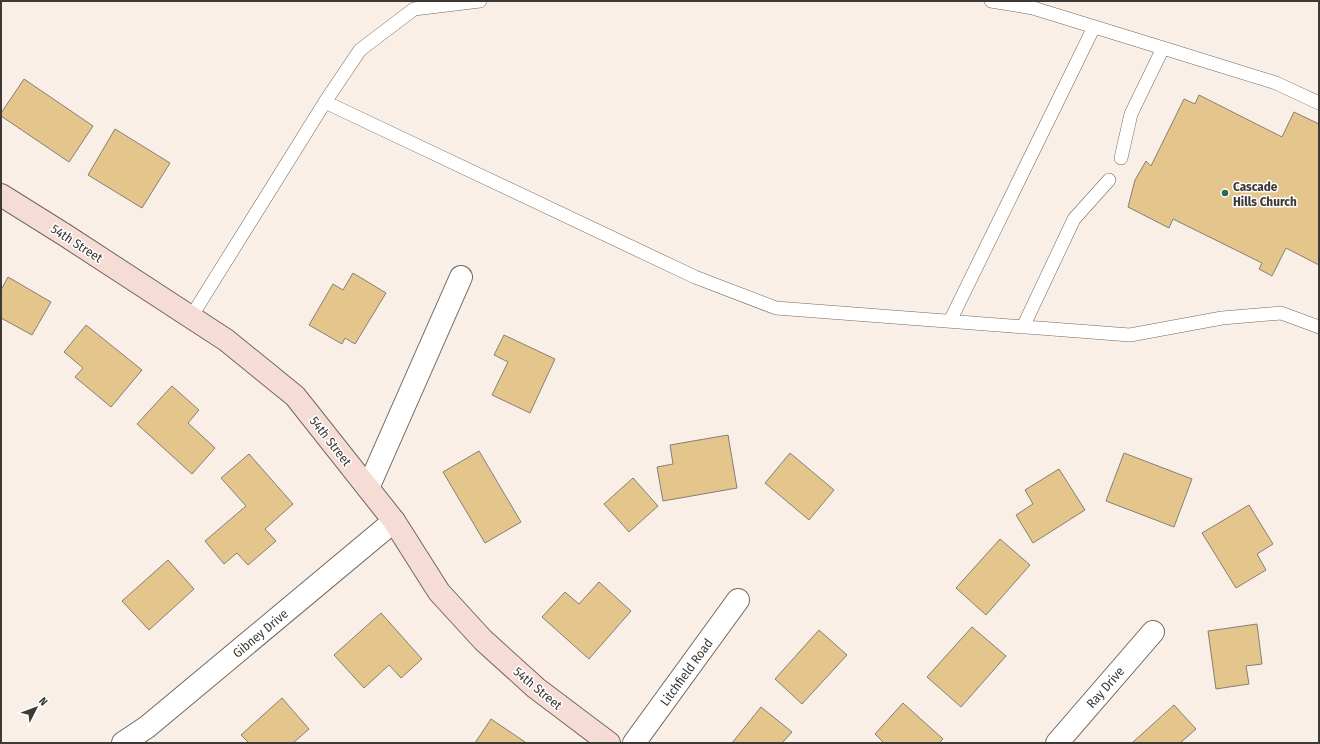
<svg xmlns="http://www.w3.org/2000/svg" width="1320" height="744" font-family="'Fira Sans Condensed',sans-serif">
<style>
.building{fill:#e4c58b;stroke:#857f75}
.lines{fill:none;stroke-linecap:round;stroke-linejoin:round}
.lane-casing{stroke:#716760;stroke-width:14}
.street-casing{stroke:#716760;stroke-width:24}
.secondary-casing{stroke:#716760;stroke-width:24}
.lane{stroke:#fff;stroke-width:13}
.street{stroke:#fff;stroke-width:22}
.secondary{stroke:#f5ddd6;stroke-width:22}
.poi-dot{fill:#296957;stroke:#fff;stroke-width:1.5}
.labels{text-anchor:middle;stroke-width:3;stroke-linejoin:round;paint-order:stroke}
.poi-label{font-size:13px;font-weight:bold;fill:#3d3935;stroke:#fff;text-anchor:start}
.street-label{font-size:13px;fill:#3d3935;stroke:#fff}
</style>
<rect width="100%" height="100%" fill="#faefe6"/>
<path class="building" d="M 24,79 L 93,126 L 69,162 L 1,116 L 1,113 Z
M 1199,95 L 1282,137 L 1294,112 L 1319,124 L 1319,265 L 1286,248 L 1272,276 L 1259,269 L 1262,263 L 1173,219 L 1169,228 L 1128,207 L 1135,180 L 1146,161 L 1151,166 L 1184,99 L 1195,104 Z
M 115,129 L 170,163 L 142,208 L 88,175 Z
M 353,273 L 386,293 L 355,344 L 345,338 L 342,344 L 309,325 L 333,284 L 343,290 Z
M 8,277 L 51,302 L 32,335 L 1,318 L 1,290 Z
M 86,325 L 142,370 L 111,407 L 75,377 L 83,368 L 64,352 Z
M 504,335 L 555,359 L 530,413 L 492,395 L 508,362 L 494,355 Z
M 172,386 L 199,410 L 188,423 L 215,448 L 192,474 L 137,424 Z
M 728,435 L 737,488 L 663,501 L 657,467 L 673,464 L 670,445 Z
M 479,451 L 521,522 L 485,543 L 443,472 Z
M 790,453 L 834,490 L 809,520 L 765,483 Z
M 1124,453 L 1192,479 L 1174,527 L 1106,501 Z
M 249,454 L 293,504 L 265,529 L 276,541 L 248,565 L 237,553 L 224,564 L 205,541 L 246,506 L 221,478 Z
M 1059,469 L 1085,510 L 1033,543 L 1016,515 L 1033,504 L 1025,490 Z
M 633,478 L 658,506 L 629,532 L 604,504 Z
M 1249,505 L 1273,544 L 1257,554 L 1266,570 L 1236,588 L 1202,533 Z
M 1000,539 L 1030,565 L 986,615 L 956,588 Z
M 168,560 L 194,589 L 149,630 L 122,601 Z
M 599,582 L 631,611 L 589,659 L 542,617 L 565,592 L 579,604 Z
M 381,613 L 422,659 L 401,678 L 389,665 L 364,688 L 334,655 Z
M 1257,624 L 1262,664 L 1246,666 L 1249,684 L 1216,689 L 1208,631 Z
M 972,627 L 1006,656 L 961,707 L 927,677 Z
M 819,630 L 847,655 L 802,704 L 775,679 Z
M 282,698 L 309,729 L 293,743 L 249,743 L 241,735 Z
M 903,703 L 943,739 L 939,743 L 884,743 L 875,734 Z
M 1174,705 L 1196,729 L 1180,743 L 1132,743 Z
M 761,707 L 792,732 L 782,743 L 732,743 Z
M 491,719 L 525,742 L 524,743 L 475,743 Z"/>
<g class="lines">
<g class="lane-casing">
<path id="lane" d="M 991,1 L 1033,8 L 1163,48 L 1276,83 L 1319,103
M 325,102 L 695,277 L 776,308 L 1130,335 L 1222,318 L 1281,313 L 1319,327
M 1121,158 L 1131,114 L 1163,48
M 191,317 L 325,102 L 360,50 L 414,9 L 480,1
M 950,321 L 1094,27
M 1023,327 L 1074,219 L 1109,180"/>
</g>
<g class="street-casing">
<path id="street" d="M 368,488 L 461,277
M 123,743 L 147,727 L 394,521
M 634,743 L 738,600
M 1057,743 L 1153,632"/>
</g>
<g class="secondary-casing">
<path id="secondary" d="M 1,195 L 65,235 L 226,340 L 295,396 L 394,521 L 439,592 L 483,640 L 536,688 L 609,743"/>
</g>
<use href="#lane" class="lane"/>
<use href="#street" class="street"/>
<use href="#secondary" class="secondary"/>
</g>
<circle class="poi-dot" cx="1225" cy="193" r="4"/>
<g class="labels">
<g class="poi-label">
<text x="1233" y="191">Cascade<tspan x="1233" dy="15">Hills Church</tspan></text>
</g>
<g class="street-label">
<text transform="translate(77 243) rotate(33)" y="5">54th Street</text>
<text transform="translate(331 441) rotate(52)" y="5">54th Street</text>
<text transform="translate(260 633) rotate(-40)" y="5">Gibney Drive</text>
<text transform="translate(686 672) rotate(-54)" y="5">Litchfield Road</text>
<text transform="translate(1105 687) rotate(-49)" y="5">Ray Drive</text>
<text transform="translate(538 688) rotate(40)" y="5">54th Street</text>
</g>
</g>
<rect width="1320" height="744" fill="none" stroke="#3d3935" stroke-width="4"/>
<g transform="translate(36 708) rotate(48)" stroke="#ffffff" stroke-width="3" paint-order="stroke">
<path d="M0-3L7 15L0 10L-7 15Z" fill="#3d3935"/>
<text y="-6" font-size="11" font-weight="bold" text-anchor="middle" fill="#3d3935">N</text>
</g>
</svg>
